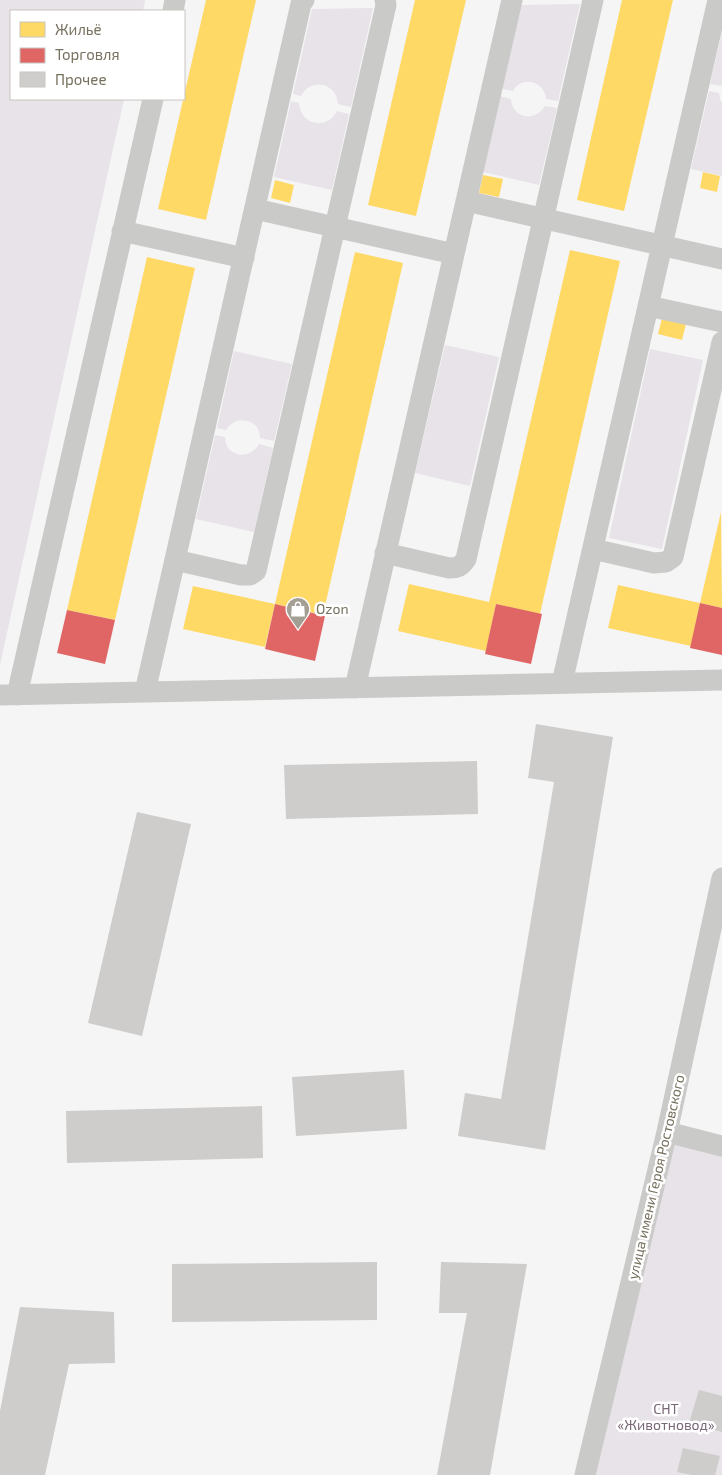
<svg xmlns="http://www.w3.org/2000/svg" width="722" height="1475" font-family="'Exo 2',sans-serif">
<style>
.green{fill:#e7e3e8}
.homes{fill:#ffd966}
.shops{fill:#e06666}
.building{fill:#cecdcc}
.lines{fill:none;stroke-linecap:round;stroke-linejoin:round}
.minor{stroke:#cacac8;stroke-width:21}
.labels{text-anchor:middle;stroke-width:5;stroke-linejoin:round;paint-order:stroke}
.poi-label{font-size:14px;fill:#77715f;stroke:#fff;text-anchor:start}
.street-label{font-size:14px;fill:#77715f;stroke:#fff}
.park-label{font-size:14px;fill:#7a6778;stroke:#fff}
</style>
<rect width="100%" height="100%" fill="#f5f5f6"/>
<path class="green" d="M 0,0 L 145,0 L 143,11 L 11,11 L 11,99 L 124,99 L 0,665 Z
M 580,4 L 558,101 L 546,99 C 545,81 521,75 513,91 L 502,89 L 521,5 Z
M 373,8 L 351,107 L 338,104 C 337,83 311,77 301,96 L 293,94 L 312,9 Z
M 722,32 L 722,85 L 721,86 L 710,84 Z
M 709,91 L 719,93 L 720,99 L 722,103 L 722,176 L 691,169 Z
M 500,96 L 511,99 C 512,118 535,123 545,106 L 557,108 L 539,185 L 483,172 Z
M 291,101 L 299,103 C 300,125 327,131 337,111 L 349,114 L 332,190 L 274,177 Z
M 445,345 L 499,357 L 470,486 L 415,473 Z
M 650,349 L 703,360 L 662,549 L 609,538 Z
M 234,351 L 292,364 L 274,441 L 260,438 C 260,418 235,414 226,430 L 217,428 Z
M 215,435 L 225,437 C 225,457 250,461 259,444 L 273,448 L 254,532 L 196,519 Z
M 675,1142 L 722,1151 L 722,1475 L 592,1475 Z"/>
<path class="homes" d="M 206,0 L 256,0 L 206,220 L 158,209 Z
M 415,0 L 466,0 L 416,216 L 368,205 Z
M 622,0 L 673,0 L 624,211 L 577,200 Z
M 703,172 L 720,176 L 717,192 L 700,188 Z
M 483,175 L 503,179 L 499,197 L 479,193 Z
M 275,180 L 294,185 L 290,203 L 271,198 Z
M 570,250 L 620,261 L 540,614 L 496,604 L 486,651 L 398,631 L 409,584 L 489,602 Z
M 355,252 L 403,263 L 323,615 L 275,604 Z
M 147,257 L 195,268 L 115,620 L 67,610 Z
M 662,318 L 686,324 L 682,340 L 658,334 Z
M 721,512 L 722,608 L 700,603 L 691,646 L 608,628 L 618,585 L 700,603 Z
M 193,586 L 275,604 L 265,647 L 183,629 Z"/>
<path class="shops" d="M 700,603 L 722,608 L 722,655 L 690,648 Z
M 275,604 L 325,616 L 315,661 L 265,649 Z
M 496,604 L 542,614 L 531,664 L 485,654 Z
M 67,610 L 115,620 L 105,664 L 57,653 Z"/>
<path class="building" d="M 536,724 L 613,737 L 545,1150 L 458,1136 L 465,1093 L 501,1099 L 554,782 L 528,778 Z
M 477,761 L 478,814 L 286,819 L 284,765 Z
M 137,812 L 191,824 L 142,1036 L 88,1023 Z
M 404,1070 L 407,1129 L 296,1136 L 292,1077 Z
M 262,1106 L 263,1158 L 67,1163 L 66,1111 Z
M 377,1262 L 377,1320 L 172,1322 L 172,1264 Z
M 441,1262 L 527,1264 L 490,1475 L 437,1475 L 467,1313 L 439,1313 Z
M 20,1307 L 114,1312 L 115,1363 L 69,1364 L 45,1475 L 0,1475 L 0,1411 Z
M 699,1390 L 722,1396 L 722,1432 L 689,1423 Z
M 683,1448 L 720,1456 L 715,1475 L 692,1475 L 677,1472 Z"/>
<g class="lines">
<path class="minor" d="M 173,11 L 175,0
M 466,201 L 722,259
M 255,209 L 454,254
M 122,231 L 244,258
M 648,306 L 722,322
M 593,549 L 654,563 L 666,562 L 673,557 L 722,342
M 385,553 L 449,568 C 457,568 461,567 466,559 L 593,0
M 175,560 L 241,575 L 250,575 L 256,571 L 386,5 L 385,0
M 562,683 L 718,0
M 355,688 L 512,0
M 145,692 L 301,4 L 304,0
M 0,695 L 722,680
M 17,695 L 153,99
M 667,1132 L 722,1146
M 585,1475 L 667,1132 L 722,878"/>
</g>
<defs>
<g id="shop-pin" transform="scale(1.25)"><path d="M0 17L-7.5 6A9.5 9.5 0 1 1 7.5 6Z" fill="#a39f94" stroke="#fff"/><path d="M-5-2.5h2.3a2.7 3.5 0 0 1 5.4 0H5L5.5 6h-11ZM-1.5-2.5h3a1.5 2.3 0 0 0-3 0Z" fill="#fff"/></g>
</defs>
<g fill-rule="evenodd">
<use href="#shop-pin" x="298" y="609"/>
</g>
<g class="labels">
<g class="poi-label">
<text x="316" y="614">Ozon</text>
</g>
<g class="street-label">
<text transform="translate(656 1177) rotate(-77)" y="5">улица имени Героя Ростовского</text>
</g>
<g class="park-label">
<text x="666" y="1414">СНТ<tspan x="666" dy="16">«Животновод»</tspan></text>
</g>
</g>
<rect x="10" y="10" width="175" height="90" fill="#ffffff" stroke="#c9c6bf"/>
<rect x="20" y="22" width="25" height="15" fill="#ffd966" stroke="#c9c6bf"/>
<text x="55" y="35" font-size="15" fill="#77715f">Жильё</text>
<rect x="20" y="48" width="25" height="15" fill="#e06666" stroke="#c9c6bf"/>
<text x="55" y="60" font-size="15" fill="#77715f">Торговля</text>
<rect x="20" y="72" width="25" height="15" fill="#cecdcc" stroke="#c9c6bf"/>
<text x="55" y="85" font-size="15" fill="#77715f">Прочее</text>
</svg>
